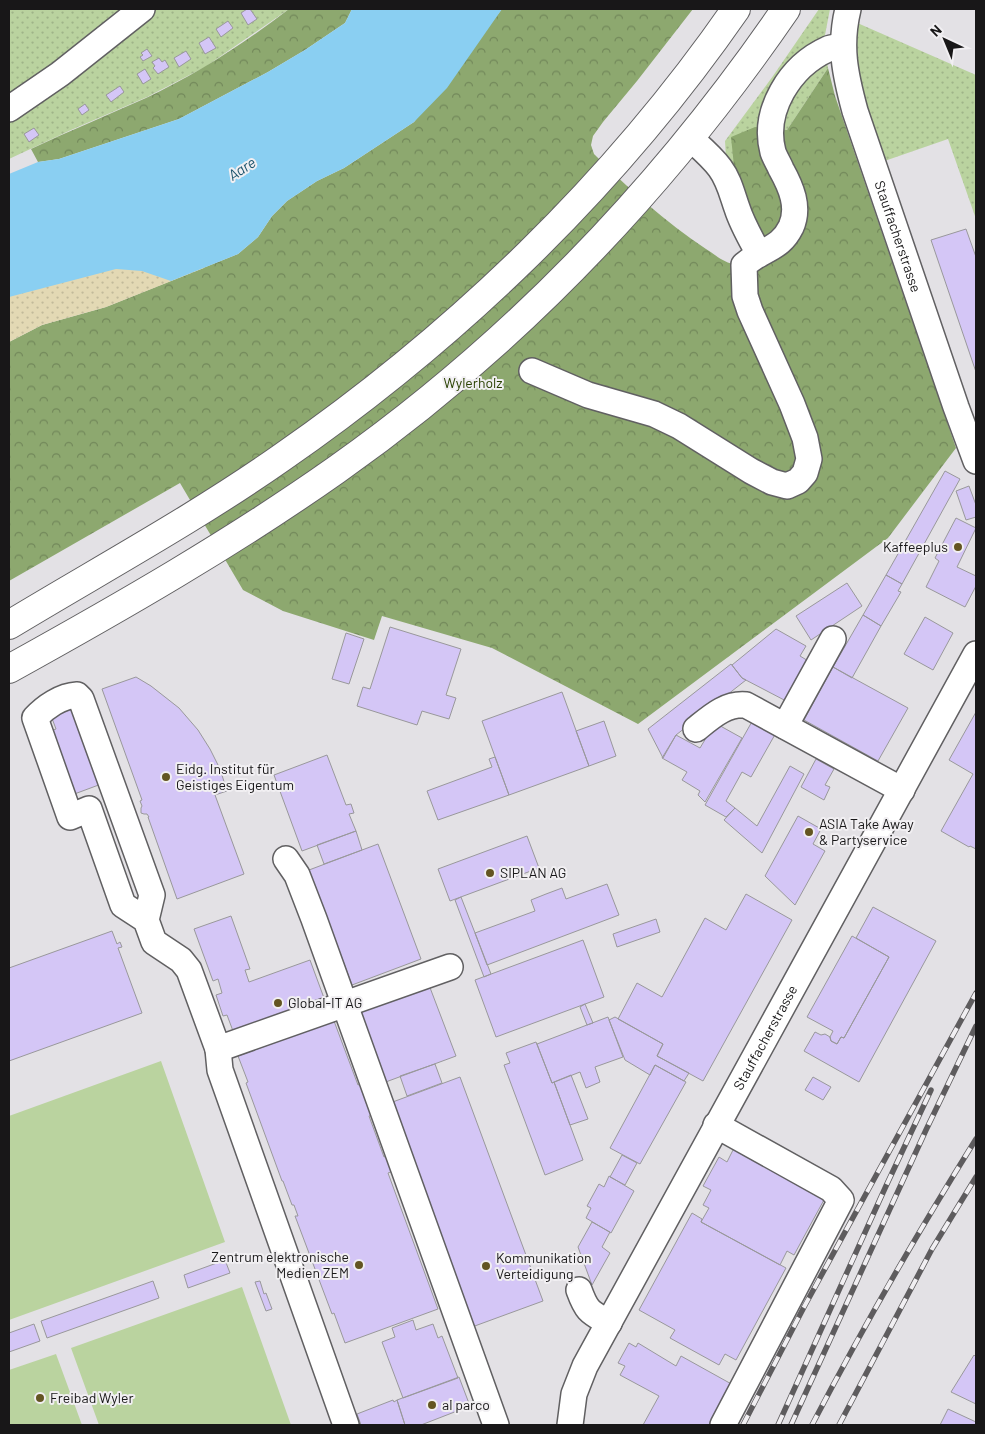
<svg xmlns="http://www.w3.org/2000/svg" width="985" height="1434" font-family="Barlow,sans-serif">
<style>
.green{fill:url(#green-dots)}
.forest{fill:url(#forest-crowns)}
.sand{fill:url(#sand-dots)}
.pitch{fill:#bad39f}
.water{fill:#8acff2}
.building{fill:#d4c6f6;stroke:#99989b}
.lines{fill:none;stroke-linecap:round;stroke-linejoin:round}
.minor-casing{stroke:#616062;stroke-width:28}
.highway-casing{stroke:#616062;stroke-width:30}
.minor{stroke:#fff;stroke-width:25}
.highway{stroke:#fff;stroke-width:28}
.rail-casing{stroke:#5e5c5e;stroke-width:5.5}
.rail{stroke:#f1eff2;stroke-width:4;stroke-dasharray:11;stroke-linecap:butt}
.poi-dot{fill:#635522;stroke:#f1eff2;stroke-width:2}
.labels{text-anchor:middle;stroke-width:4;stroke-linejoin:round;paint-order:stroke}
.street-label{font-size:14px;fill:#181718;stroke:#f1eff2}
.park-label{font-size:14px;fill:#294100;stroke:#f1eff2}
.poi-label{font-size:14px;fill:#181718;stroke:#f1eff2;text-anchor:start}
.water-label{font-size:15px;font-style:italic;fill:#21576f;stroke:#f1eff2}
</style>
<defs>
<pattern id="green-dots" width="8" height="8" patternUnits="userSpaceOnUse" patternTransform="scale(1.25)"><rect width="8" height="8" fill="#bad39f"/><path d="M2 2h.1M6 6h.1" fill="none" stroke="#9fb488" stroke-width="1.8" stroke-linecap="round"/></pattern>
<pattern id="forest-crowns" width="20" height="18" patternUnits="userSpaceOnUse" patternTransform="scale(1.25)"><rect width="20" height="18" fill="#8da86f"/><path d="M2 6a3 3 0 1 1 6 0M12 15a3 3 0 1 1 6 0" fill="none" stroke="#72885a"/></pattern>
<pattern id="sand-dots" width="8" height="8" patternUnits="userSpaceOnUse" patternTransform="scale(1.25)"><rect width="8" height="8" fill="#e3d9b4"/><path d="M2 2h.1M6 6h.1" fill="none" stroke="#c2ba9a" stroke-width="1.8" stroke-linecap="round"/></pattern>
</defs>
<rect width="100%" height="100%" fill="#e3e1e5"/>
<path class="green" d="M 9,9 L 289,9 L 205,67 L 147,97 L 71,130 L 9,159 Z
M 819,9 L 830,9 L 825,35 L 735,174 L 726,158 L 725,141 L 773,76 Z
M 846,18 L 976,75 L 976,219 L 948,139 L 873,165 Z
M 827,62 L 828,68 L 787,130 L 776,129 L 789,91 Z"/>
<path class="forest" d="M 289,9 L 352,9 L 345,23 L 305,50 L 268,72 L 179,119 L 59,159 L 38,162 L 31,149 C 69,131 108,115 146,98 C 197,74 245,43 289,9 Z
M 502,9 L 693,9 L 637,81 L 603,122 L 593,136 L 591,145 L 594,154 C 628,188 665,222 706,249 C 714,254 723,262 733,264 C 736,265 741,264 744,264 L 731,137 L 755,127 L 787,130 L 828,68 L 835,96 L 956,448 L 888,538 L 638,724 L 492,648 L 382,616 L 374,640 L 283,611 L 243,590 L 180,483 L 9,581 L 9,342 L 42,325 L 106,307 L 238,254 L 258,237 L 272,216 L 287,201 L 317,181 L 344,168 L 414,122 Z"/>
<path class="sand" d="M 157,247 L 204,268 L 106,307 L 42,325 L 9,342 L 9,284 Z"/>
<path class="pitch" d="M 161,1061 L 225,1242 L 9,1320 L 9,1116 Z
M 242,1287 L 291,1425 L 99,1425 L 71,1348 Z
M 56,1354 L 82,1425 L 9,1425 L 9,1370 Z"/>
<path class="water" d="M 352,9 L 502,9 L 447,88 L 414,122 L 344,168 L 317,181 L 287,201 L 272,216 L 258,237 L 238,254 L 171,281 L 142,271 L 116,269 L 9,297 L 9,174 L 38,162 L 59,159 L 179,119 L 268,72 L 305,50 L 345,23 Z"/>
<path class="building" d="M 247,9 L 250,9 L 257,19 L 248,25 L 241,13 Z
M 228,21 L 233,28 L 221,37 L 216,29 Z
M 209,37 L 216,48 L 205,54 L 199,43 Z
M 147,49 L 152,56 L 143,61 L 140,57 L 143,55 L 141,53 Z
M 186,51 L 191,59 L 179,67 L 174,58 Z
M 159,58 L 162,62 L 165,60 L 169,67 L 158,74 L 153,68 L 155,66 L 152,62 Z
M 145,69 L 151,79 L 143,84 L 137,74 Z
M 120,86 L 124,92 L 111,102 L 106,95 Z
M 85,104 L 89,110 L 82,115 L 78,109 Z
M 34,128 L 39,135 L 29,142 L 24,134 Z
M 966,229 L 976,257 L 976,372 L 931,240 Z
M 945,471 L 960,479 L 902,584 L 886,575 Z
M 969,486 L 976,505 L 976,517 L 966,520 L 956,491 Z
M 956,518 L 976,528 L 957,567 L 976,576 L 976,586 L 965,607 L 926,587 L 939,561 L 935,558 Z
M 886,575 L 902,584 L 898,591 L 901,592 L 881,626 L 863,615 Z
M 847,583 L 862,606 L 811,640 L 796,616 Z
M 863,615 L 881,626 L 852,678 L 833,667 Z
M 925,617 L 953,633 L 933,670 L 904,654 Z
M 390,627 L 461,649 L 446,695 L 456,698 L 449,719 L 422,711 L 417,725 L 357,706 L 363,687 L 370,689 Z
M 776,629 L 806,646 L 800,656 L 810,662 L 788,702 L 742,678 L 732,665 Z
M 346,633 L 364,639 L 349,684 L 332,679 Z
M 731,664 L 742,678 L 746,680 L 676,735 L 663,758 L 648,729 Z
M 833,667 L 908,708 L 878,761 L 804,720 Z
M 136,677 L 151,686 L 179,708 L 198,730 L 210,749 L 220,769 L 227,791 L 215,795 L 244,874 L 177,899 L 148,817 L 149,817 L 147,814 L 144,814 L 141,813 L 141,808 L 142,806 L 140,801 L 142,800 L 102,689 Z
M 562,692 L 589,766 L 509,795 L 482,721 Z
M 74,704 L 104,783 L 69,796 L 45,733 L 56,729 L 50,713 Z
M 976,712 L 976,849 L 970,846 L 969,847 L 941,831 L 973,774 L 949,760 Z
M 754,718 L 777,731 L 751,777 L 742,772 L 726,801 L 735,808 L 726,817 L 705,805 Z
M 604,721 L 616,756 L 589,766 L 576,731 Z
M 715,723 L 742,738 L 705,802 L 698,795 L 700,791 L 682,780 L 687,772 L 662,758 L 676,735 L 700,748 Z
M 327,755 L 346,805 L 351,804 L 354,813 L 349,814 L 356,831 L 302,851 L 274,775 Z
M 495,757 L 509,795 L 438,820 L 427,791 L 492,767 L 489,759 Z
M 816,759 L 834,769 L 825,785 L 830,787 L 824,800 L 801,787 Z
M 790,766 L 804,774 L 762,853 L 724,820 L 735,808 L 757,826 Z
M 798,816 L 821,829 L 813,844 L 825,851 L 795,905 L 765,876 Z
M 356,831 L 362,850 L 324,864 L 317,845 Z
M 527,836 L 539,868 L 450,901 L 438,869 Z
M 378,844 L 421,959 L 352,985 L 309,870 Z
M 607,884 L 619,915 L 487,965 L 475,933 L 535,911 L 531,900 L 546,894 L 562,888 L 566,899 Z
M 746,894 L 792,920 L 703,1081 L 657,1056 L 663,1044 L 618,1019 L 637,983 L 662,997 L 705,918 L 726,930 Z
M 461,897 L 491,974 L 484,977 L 455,900 Z
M 873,907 L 936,941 L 859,1082 L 804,1051 L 815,1032 L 821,1035 L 825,1034 L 830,1037 L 831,1041 L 837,1044 L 841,1037 L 844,1038 L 889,957 L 856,938 Z
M 231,916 L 250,969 L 245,970 L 249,982 L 310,960 L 324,998 L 233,1031 L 227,1015 L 223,1016 L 216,995 L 222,993 L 218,979 L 213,981 L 194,929 Z
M 656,919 L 660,932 L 617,947 L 613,934 Z
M 112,931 L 117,944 L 120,942 L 122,947 L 118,948 L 142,1013 L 9,1061 L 9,968 Z
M 852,936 L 889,957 L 844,1038 L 841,1037 L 837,1044 L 831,1041 L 830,1037 L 833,1031 L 807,1017 Z
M 583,940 L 604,997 L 496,1037 L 475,980 Z
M 429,985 L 456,1056 L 383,1083 L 357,1013 Z
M 585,1004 L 593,1023 L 587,1025 L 580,1007 Z
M 608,1017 L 623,1057 L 595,1067 L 600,1082 L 586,1088 L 580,1072 L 552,1083 L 537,1044 Z
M 615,1017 L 663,1044 L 657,1056 L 689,1073 L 684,1081 L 655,1065 L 650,1075 L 625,1060 L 609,1020 Z
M 334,1021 L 358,1085 L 363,1083 L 374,1114 L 369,1116 L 384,1157 L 393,1154 L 398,1169 L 388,1173 L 438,1309 L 345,1343 L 334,1313 L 332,1314 L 295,1216 L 298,1216 L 294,1205 L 292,1205 L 283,1181 L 282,1181 L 246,1083 L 248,1082 L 238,1056 Z
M 536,1042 L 552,1083 L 554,1082 L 583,1160 L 545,1175 L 504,1065 L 510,1063 L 506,1053 Z
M 435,1064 L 442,1083 L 407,1096 L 400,1076 Z
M 655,1065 L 686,1082 L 640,1164 L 610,1148 Z
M 571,1075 L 588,1119 L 570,1125 L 554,1082 Z
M 460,1077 L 543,1301 L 472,1327 L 390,1103 Z
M 813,1077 L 831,1087 L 823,1100 L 805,1090 Z
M 736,1144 L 825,1198 L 794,1255 L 787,1251 L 780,1265 L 701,1222 L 709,1208 L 703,1205 L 711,1190 L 703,1186 L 719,1157 L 727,1162 Z
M 622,1155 L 637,1163 L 625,1185 L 610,1177 Z
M 609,1176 L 634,1191 L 611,1233 L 586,1218 L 591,1208 L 587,1206 L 599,1184 L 604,1187 Z
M 692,1213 L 702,1219 L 701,1222 L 786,1268 L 736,1360 L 725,1354 L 719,1365 L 670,1338 L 675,1330 L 639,1310 Z
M 592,1222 L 610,1232 L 602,1247 L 610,1253 L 592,1285 L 578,1247 Z
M 225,1260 L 230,1273 L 188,1288 L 184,1275 Z
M 153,1281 L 159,1298 L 47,1338 L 41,1321 Z
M 260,1281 L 264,1294 L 266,1293 L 272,1309 L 266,1311 L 255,1282 Z
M 413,1320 L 416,1330 L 433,1324 L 438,1338 L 442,1336 L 458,1378 L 403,1398 L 382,1342 L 395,1337 L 392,1328 Z
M 34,1324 L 40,1341 L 9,1352 L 9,1333 Z
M 629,1343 L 636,1347 L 638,1343 L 676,1366 L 681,1356 L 735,1386 L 713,1425 L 643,1425 L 659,1396 L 620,1375 L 625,1366 L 618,1363 Z
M 974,1355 L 976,1357 L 976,1404 L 951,1392 Z
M 459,1377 L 470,1406 L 421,1425 L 405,1425 L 397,1400 Z
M 393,1400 L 394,1402 L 397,1400 L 405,1425 L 361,1425 L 357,1414 Z
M 948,1409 L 976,1422 L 976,1425 L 940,1425 Z"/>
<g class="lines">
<g class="minor-casing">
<g id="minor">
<path id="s1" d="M 848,9 C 839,46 845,74 855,111 L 956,407 L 976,461"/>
<path d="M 9,109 L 60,74 L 142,9"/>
<path d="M 690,138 C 700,147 712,157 720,168 C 729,180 732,194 737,208 C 742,224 751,239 759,254"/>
<path d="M 532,371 L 588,395 L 654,414 L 679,426 L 751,471 L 772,482 L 787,486 L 798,481 L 805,473 L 809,459 L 805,438 L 792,404 L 750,311 L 745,296 L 744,265 C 749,261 754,257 760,254 C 774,246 783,243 791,227 C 800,207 791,187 781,169 C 779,164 775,158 773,152 C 762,111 790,66 828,49 C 832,47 838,47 843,46"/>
<path d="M 785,726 L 833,639"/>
<path d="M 696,729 C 711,717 726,703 746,705 L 902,790"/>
<path d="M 286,859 L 297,875 L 314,919 L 496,1425"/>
<path d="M 146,920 L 123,905 L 89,809 L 70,817 L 35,718 C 45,707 61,696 77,695 L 81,699 L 152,895 L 146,920 L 154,942 L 181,960 L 189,970 L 218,1049 L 450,967"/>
<path d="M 218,1049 L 220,1070 L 346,1425"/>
<path d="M 716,1125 L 831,1189 L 841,1200 L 723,1425"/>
<path d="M 579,1290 C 587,1312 590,1312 609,1323"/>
<path id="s2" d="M 570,1425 L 574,1394 L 585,1366 L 976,654"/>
</g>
</g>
<g class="highway-casing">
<path id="highway" d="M 9,625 C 100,570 194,519 281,458 C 457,336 614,185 736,9
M 9,669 C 121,607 231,544 336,470 C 513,345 664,187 786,9"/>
</g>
<use href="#minor" class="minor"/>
<use href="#highway" class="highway"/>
<g class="rail-casing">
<path id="rail" d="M 743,1425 L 804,1307 L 976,993
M 778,1425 L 886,1186 L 931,1090
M 791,1425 L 926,1130 L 976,1026
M 812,1425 C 863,1327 918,1232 976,1139
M 839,1425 L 932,1249 L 976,1177"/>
</g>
<use href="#rail" class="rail"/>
</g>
<g class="poi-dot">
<circle cx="958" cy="547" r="5"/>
<circle cx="166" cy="777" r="5"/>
<circle cx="809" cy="832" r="5"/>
<circle cx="490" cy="873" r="5"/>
<circle cx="278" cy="1003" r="5"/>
<circle cx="359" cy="1265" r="5"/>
<circle cx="486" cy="1266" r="5"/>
<circle cx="40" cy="1398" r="5"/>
<circle cx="432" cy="1405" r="5"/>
</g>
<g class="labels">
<g class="street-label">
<text dy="5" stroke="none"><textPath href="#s1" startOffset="236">Stauffacherstrasse</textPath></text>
<text dy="5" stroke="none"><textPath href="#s2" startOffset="436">Stauffacherstrasse</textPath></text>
</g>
<g class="park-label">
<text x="473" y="388">Wylerholz</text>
</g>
<g class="poi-label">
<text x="948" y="552" text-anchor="end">Kaffeeplus</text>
<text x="176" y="774">Eidg. Institut für<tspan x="176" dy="16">Geistiges Eigentum</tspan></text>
<text x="819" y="829">ASIA Take Away<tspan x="819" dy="16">&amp; Partyservice</tspan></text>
<text x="500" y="878">SIPLAN AG</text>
<text x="288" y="1008">Global-IT AG</text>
<text x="349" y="1262" text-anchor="end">Zentrum elektronische<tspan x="349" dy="16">Medien ZEM</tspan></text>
<text x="496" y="1263">Kommunikation<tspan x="496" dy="16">Verteidigung</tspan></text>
<text x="50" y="1403">Freibad Wyler</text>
<text x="442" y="1410">al parco</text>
</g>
<g class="water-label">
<text transform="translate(242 169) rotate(-33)" y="5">Aare</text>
</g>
</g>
<rect width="985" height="1434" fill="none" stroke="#181718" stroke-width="20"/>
<g transform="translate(945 40) rotate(316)" stroke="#f1eff2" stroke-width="4" paint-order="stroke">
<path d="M0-4L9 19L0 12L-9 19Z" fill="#181718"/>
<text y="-8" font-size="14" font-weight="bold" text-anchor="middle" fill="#181718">N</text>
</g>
</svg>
